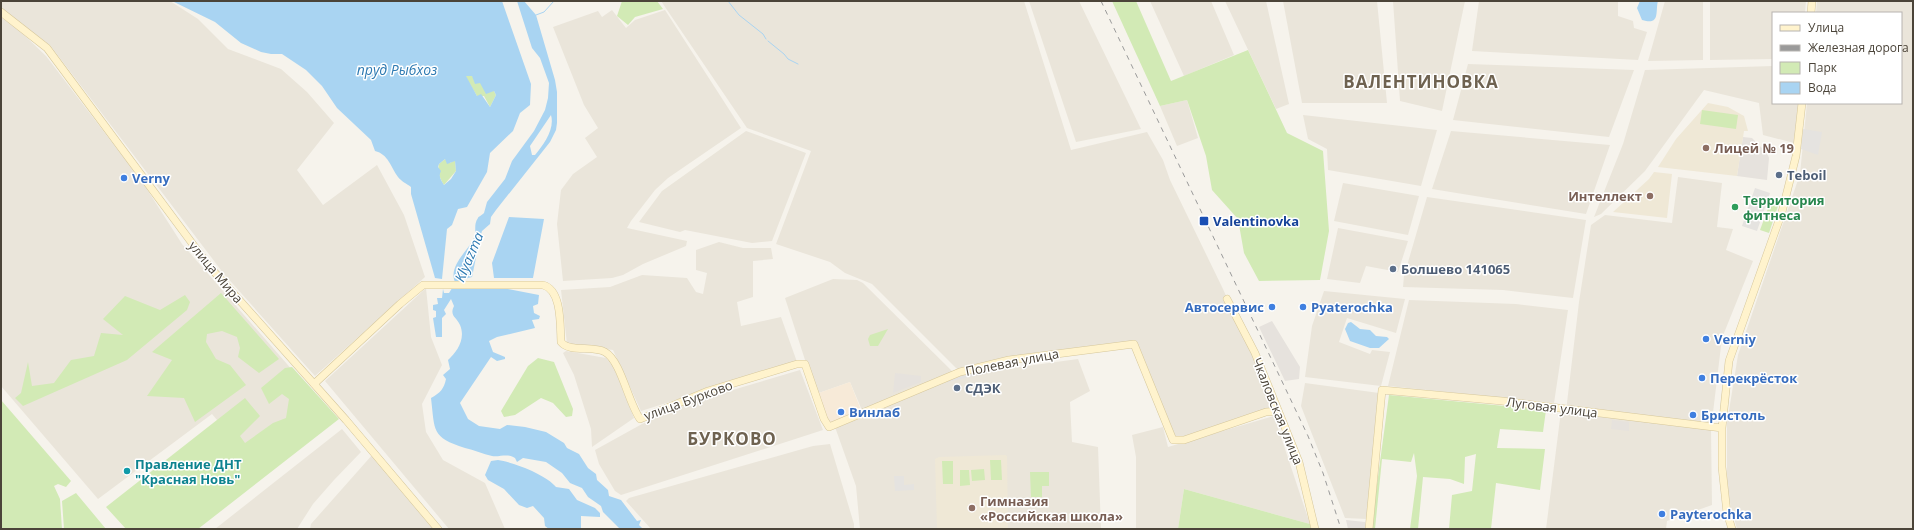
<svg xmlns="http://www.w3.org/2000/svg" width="1914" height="530" font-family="'Open Sans',sans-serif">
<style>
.residential{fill:#eae5da}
.commercial{fill:#f7ead8}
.industrial{fill:#e6e2dd}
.education{fill:#efe8d6}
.green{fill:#d2eab5}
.parking{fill:#e5e3e0}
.water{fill:#a9d4f2;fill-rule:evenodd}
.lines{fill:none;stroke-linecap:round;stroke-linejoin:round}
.stream{stroke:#a9d4f2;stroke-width:1}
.secondary-casing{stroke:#d6c79b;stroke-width:8}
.secondary{stroke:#fff3cd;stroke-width:7}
.rail{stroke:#9a9a9a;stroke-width:1;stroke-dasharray:5 5;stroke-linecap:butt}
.education-dot{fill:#8d6e63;stroke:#fff;stroke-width:1.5}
.service-dot{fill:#5c6f8a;stroke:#fff;stroke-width:1.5}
.shop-dot{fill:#3f7fe0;stroke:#fff;stroke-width:1.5}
.leisure-dot{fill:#2e9e5b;stroke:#fff;stroke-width:1.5}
.transit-dot{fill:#1a4fb4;stroke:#fff;stroke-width:1.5}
.culture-dot{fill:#0f9aa8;stroke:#fff;stroke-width:1.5}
.labels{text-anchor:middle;stroke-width:3;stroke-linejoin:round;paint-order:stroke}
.education-label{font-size:13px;font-weight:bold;fill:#785e54;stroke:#fff;text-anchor:start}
.service-label{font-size:13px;font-weight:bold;fill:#4e5e75;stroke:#fff;text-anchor:start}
.shop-label{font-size:13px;font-weight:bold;fill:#366cbe;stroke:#fff;text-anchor:start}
.leisure-label{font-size:13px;font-weight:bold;fill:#27864d;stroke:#fff;text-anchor:start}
.transit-label{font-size:13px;font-weight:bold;fill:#164399;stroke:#fff;text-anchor:start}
.street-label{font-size:13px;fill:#4b4439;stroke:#fff}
.culture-label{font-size:13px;font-weight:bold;fill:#0d838f;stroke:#fff;text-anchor:start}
.water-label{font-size:14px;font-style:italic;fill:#2e7ab2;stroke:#fff}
.district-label{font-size:17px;font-weight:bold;letter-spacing:1px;fill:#6e6250;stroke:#fff}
</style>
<rect width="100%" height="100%" fill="#f6f3ec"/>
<path class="residential" d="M 1,1 L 170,1 L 198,19 L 228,49 L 281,69 L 307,92 L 334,123 L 297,170 L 323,205 L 377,165 L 404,215 L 425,277 L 315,376 L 224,274 L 50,45 L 1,9 Z
M 661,1 L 1024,1 L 1071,150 L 1147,132 L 1163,160 L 1170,180 L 1223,289 L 1277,411 L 1173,440 L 1133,344 L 1072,351 L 960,372 L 872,284 L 845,273 L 830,262 L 776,244 L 811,151 L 747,128 Z
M 1029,1 L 1079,1 L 1141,129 L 1076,142 Z
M 1150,1 L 1211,1 L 1234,55 L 1184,76 Z
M 1225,1 L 1266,1 L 1289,104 L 1276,109 Z
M 1283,1 L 1377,1 L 1387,103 L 1302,103 Z
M 1393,1 L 1465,1 L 1442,111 L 1400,101 Z
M 1479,1 L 1618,1 L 1618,16 L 1633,21 L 1634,28 L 1647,32 L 1638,60 L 1472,51 Z
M 1665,1 L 1703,1 L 1703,60 L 1648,61 Z
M 1710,1 L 1806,1 L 1805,13 L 1773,13 L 1773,59 L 1710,60 Z
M 1817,1 L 1913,1 L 1913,529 L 1737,529 L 1727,492 L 1727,423 L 1738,355 L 1800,174 L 1807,103 L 1901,103 L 1901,13 L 1816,13 Z
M 612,10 L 626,28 L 635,20 L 665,10 L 741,128 L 668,178 L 655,190 L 631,221 L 627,228 L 687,241 L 686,246 L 643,264 L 623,275 L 612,278 L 563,281 L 557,224 L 561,190 L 573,174 L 597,157 L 585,138 L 598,128 L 584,105 L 553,27 L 598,11 L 602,17 Z
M 1,17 L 21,32 L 46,56 L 143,183 L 182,244 L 335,419 L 264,476 L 212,414 L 98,499 L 1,386 Z
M 1468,64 L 1634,70 L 1609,137 L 1453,120 Z
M 1773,66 L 1773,103 L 1799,103 L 1794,143 L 1763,135 L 1759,103 L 1704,90 L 1645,171 L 1601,214 L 1594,217 L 1623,144 L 1645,70 Z
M 1187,100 L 1198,138 L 1177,146 L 1160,106 Z
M 1303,115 L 1437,130 L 1421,186 L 1328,170 L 1327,149 L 1308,139 Z
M 746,131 L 806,153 L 772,241 L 752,243 L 685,230 L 680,232 L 639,222 L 662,191 Z
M 1451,131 L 1610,145 L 1586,214 L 1432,189 Z
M 1678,177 L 1722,183 L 1717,227 L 1733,229 L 1726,250 L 1753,261 L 1722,338 L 1711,429 L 1712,505 L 1667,521 L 1666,529 L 1546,529 L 1561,411 L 1566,411 L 1579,302 L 1591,225 L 1605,215 L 1672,223 Z
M 1343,183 L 1419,196 L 1408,235 L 1334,221 Z
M 1427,197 L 1586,220 L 1573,298 L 1503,290 L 1403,287 L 1404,276 Z
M 1338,228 L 1408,241 L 1398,272 L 1366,266 L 1360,283 L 1327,279 Z
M 719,242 L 743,248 L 771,248 L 773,259 L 753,261 L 753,297 L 737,302 L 741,326 L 781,317 L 797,362 L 641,411 L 613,350 L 567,344 L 561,290 L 610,287 L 642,275 L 687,278 L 696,292 L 703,294 L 707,273 L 696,270 L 696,250 Z
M 833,279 L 857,280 L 863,283 L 956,375 L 1013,363 L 1013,368 L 1078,359 L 1090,391 L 1070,402 L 1072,442 L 1098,447 L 1101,529 L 860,529 L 856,486 L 835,427 L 864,415 L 850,382 L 816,394 L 785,298 Z
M 426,288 L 431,337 L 442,365 L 422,404 L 426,432 L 443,460 L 485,483 L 505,529 L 449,529 L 325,381 Z
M 1324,291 L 1405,299 L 1396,333 L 1347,318 L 1339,342 L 1370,354 L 1372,350 L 1390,352 L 1381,386 L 1305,377 L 1312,326 Z
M 1409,300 L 1516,304 L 1568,310 L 1554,403 L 1388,386 Z
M 566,351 L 606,358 L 614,368 L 634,418 L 592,447 L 591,429 L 574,375 L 563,353 Z
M 800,370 L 823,430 L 621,495 L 615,491 L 599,464 L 595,450 L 642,424 L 692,402 Z
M 1305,383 L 1379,393 L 1367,519 L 1345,518 L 1301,406 Z
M 1274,416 L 1310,524 L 1184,489 L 1178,529 L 1136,529 L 1136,457 L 1132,435 L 1163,427 L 1168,447 Z
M 342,429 L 361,452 L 334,480 L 313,504 L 297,529 L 215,529 Z
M 830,444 L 854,524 L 854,529 L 651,529 L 626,501 L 629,498 L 813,446 Z
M 373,454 L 436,529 L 310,529 L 311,524 Z"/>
<path class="commercial" d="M 850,382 L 861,410 L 827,424 L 816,394 Z"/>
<path class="industrial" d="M 1743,137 L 1752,138 L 1767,153 L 1769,158 L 1767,180 L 1737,176 Z
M 1272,321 L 1300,367 L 1299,379 L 1285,381 L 1259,327 Z
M 895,373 L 921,376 L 921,382 L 893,393 Z
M 1612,420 L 1629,422 L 1629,431 L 1611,429 Z
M 1346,520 L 1365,522 L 1365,529 L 1348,529 Z"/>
<path class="education" d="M 1708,103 L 1728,107 L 1744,116 L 1748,131 L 1744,131 L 1737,176 L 1658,167 L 1676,139 Z
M 1654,172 L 1672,174 L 1667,218 L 1613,212 L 1649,179 Z
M 1005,455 L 1007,456 L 1008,529 L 937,529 L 935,459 L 939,457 Z"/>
<path class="green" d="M 622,1 L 657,1 L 663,9 L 635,17 L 628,25 L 617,16 Z
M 1112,1 L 1136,1 L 1171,81 L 1248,50 L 1287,133 L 1323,151 L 1329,231 L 1320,280 L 1259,281 L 1244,253 L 1238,219 L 1212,190 L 1206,156 L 1187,100 L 1160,106 Z
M 465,76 L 472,76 L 494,91 L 496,95 L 490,107 L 484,96 L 477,96 Z
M 1702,110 L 1738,115 L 1736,129 L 1700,124 Z
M 445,159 L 450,163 L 455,160 L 456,171 L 444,185 C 440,179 437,171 439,164 Z
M 1770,203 L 1778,206 L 1769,233 L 1760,230 Z
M 221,293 L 279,359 L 259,373 L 238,357 L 240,348 L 237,337 L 222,331 L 207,334 L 206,342 L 216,359 L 230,365 L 246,385 L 195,422 L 184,398 L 147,396 L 172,360 L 152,352 Z
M 185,295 L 190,302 L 187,310 L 127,360 L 23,406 L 15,398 L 21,393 L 28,362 L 32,386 L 54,383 L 71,360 L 94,356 L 101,333 L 123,335 L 103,319 L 125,296 L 160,310 Z
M 888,329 L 878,346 L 870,346 L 868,339 L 870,335 Z
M 538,358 L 554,362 L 573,409 L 572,416 L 566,417 L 553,403 L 541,398 L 515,415 L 504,417 L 501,411 L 528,366 Z
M 292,367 L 339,419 L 198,529 L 126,529 L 106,507 L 245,398 L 260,416 L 240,436 L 245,443 L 273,423 L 286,418 L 289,399 L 282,394 L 269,404 L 261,388 L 285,368 Z
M 1389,395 L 1546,410 L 1543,432 L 1500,429 L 1497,448 L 1545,449 L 1540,490 L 1496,483 L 1491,529 L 1449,529 L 1452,495 L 1472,491 L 1476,454 L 1465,457 L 1464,484 L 1450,479 L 1423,477 L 1418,529 L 1410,529 L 1417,476 L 1414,453 L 1411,462 L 1382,459 L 1375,529 L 1371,529 Z
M 1,400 L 71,481 L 66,487 L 58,484 L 54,486 L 60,499 L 62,529 L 1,529 Z
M 990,460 L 1001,460 L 1002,480 L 991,480 Z
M 942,461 L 953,461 L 953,484 L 943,484 Z
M 984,469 L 985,480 L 972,481 L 971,470 Z
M 960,470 L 969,470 L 970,485 L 960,486 Z
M 1030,472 L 1049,472 L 1049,486 L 1042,486 L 1042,497 L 1031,497 Z
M 1184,489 L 1310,524 L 1311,529 L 1178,529 Z
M 76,493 L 106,529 L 64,529 L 62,501 Z"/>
<path class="parking" d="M 1803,129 L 1822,132 L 1818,155 L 1801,149 Z
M 1755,188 L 1770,193 L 1757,231 L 1742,226 Z
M 999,367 L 1000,370 L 948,382 L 947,379 Z
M 894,476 L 904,476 L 904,485 L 914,484 L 914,490 L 895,491 Z"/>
<path class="water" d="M 172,1 L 502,1 L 531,84 L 530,105 L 520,113 L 513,131 L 490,153 L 487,172 L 467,207 L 458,209 L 452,225 L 447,229 L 442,279 L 435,278 L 411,194 L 411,187 C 407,184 401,181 398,177 C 391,167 388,154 375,151 L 371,140 L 337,108 L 322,86 L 306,70 L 282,54 L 271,54 L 261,52 L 241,43 L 215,22 ZM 466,76 L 472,76 L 475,84 L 480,83 L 486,94 L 494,91 L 496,95 L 490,107 L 481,94 L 477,96 ZM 445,159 L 447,164 L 455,161 L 456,171 L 451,179 L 444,185 C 441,180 438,176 441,171 L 438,167 L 439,164 Z
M 517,1 L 524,1 L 536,15 L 555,80 L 557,92 L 557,123 L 556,130 L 550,142 L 496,210 L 491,217 L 490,224 L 482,231 L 480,238 L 472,277 L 461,280 L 461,282 L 455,282 C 448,266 468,251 474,238 C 477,230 473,225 478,218 C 478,217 482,215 484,213 L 487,202 L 505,179 L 512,161 L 534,131 L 545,110 L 548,98 L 549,83 L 540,58 L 532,48 ZM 551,115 C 555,129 544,144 535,155 L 532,155 L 530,146 Z
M 1640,1 L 1658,1 C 1655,11 1661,26 1642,20 L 1637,8 Z
M 509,217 L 544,219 L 533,278 L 494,278 L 492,263 Z
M 454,285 L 462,288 L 508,289 L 539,295 L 538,304 L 533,306 L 534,313 L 540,316 L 539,319 L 532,320 L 535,328 L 497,337 L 489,341 L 493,352 L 505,357 L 505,359 L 497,361 L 491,357 L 460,403 L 468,419 L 479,426 L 500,429 L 507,425 L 525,427 L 546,432 L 564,443 L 567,448 L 579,454 L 588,468 L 596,474 L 597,480 L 608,490 L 609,496 L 621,500 L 637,521 L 641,520 L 639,525 L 643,529 L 620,529 L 603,512 L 601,506 L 588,497 L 582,488 L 570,483 L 562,473 L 546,462 L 523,458 L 517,462 L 515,458 C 507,453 501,457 492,456 C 483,454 474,450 465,448 C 431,437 435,431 431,398 C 440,393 444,389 446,379 L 443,375 L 450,369 L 448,360 C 457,352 466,339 460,325 C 457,317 449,316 454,306 L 451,299 L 444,310 L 446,314 L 442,318 L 442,337 L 436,337 L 433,318 L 436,317 L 436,311 L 433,310 L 433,305 L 438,304 L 437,298 L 442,298 L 443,289 L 444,293 L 449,293 Z
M 1351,322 L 1360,329 L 1370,330 L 1376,336 L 1387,337 L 1389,339 L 1379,348 L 1370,348 L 1350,341 L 1345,329 L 1348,323 Z
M 498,460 C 513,462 547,475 556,487 L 569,489 L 577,500 L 595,508 L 600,513 L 600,517 L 581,516 L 581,529 L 549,529 L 545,526 L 544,518 L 533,506 L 527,508 L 519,505 L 504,489 L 488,480 L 485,475 L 491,461 Z"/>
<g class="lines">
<path class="stream" d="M 728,1 L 739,15 L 763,34 L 766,39
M 536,15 L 544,12 L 554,1
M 768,41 L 784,54 L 788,59 L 798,64"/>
<g class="secondary-casing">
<path id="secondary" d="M 1,12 L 47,48 L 209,266 L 346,420 L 438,529
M 1811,13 L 1812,1
M 1227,299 L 1255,353 L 1299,462 L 1315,529
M 314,384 L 400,304 L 423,285 L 543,285 C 562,290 560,325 561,342 C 570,353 592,345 605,352 C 621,361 628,402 640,419 L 708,391 L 797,364 L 805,364 L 824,419 L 829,427 L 960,372 L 1009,360 L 1134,344 L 1173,440 L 1184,440 L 1266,412 L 1277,411
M 1369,529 L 1382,390 L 1502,401 L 1722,428
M 1732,529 L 1727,513 L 1722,467 L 1722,428 L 1729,361 L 1782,212 L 1796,156 L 1802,103"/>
</g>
<use href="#secondary" class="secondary"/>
<path class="rail" d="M 1101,1 L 1308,436 L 1323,473 L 1341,529"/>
</g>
<g class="education-dot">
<circle cx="1706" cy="148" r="4"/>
<circle cx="1650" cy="196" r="4"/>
<circle cx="972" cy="508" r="4"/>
</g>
<g class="service-dot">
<circle cx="1779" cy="175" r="4"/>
<circle cx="1393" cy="269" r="4"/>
<circle cx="957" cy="388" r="4"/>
</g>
<g class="shop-dot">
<circle cx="124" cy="178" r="4"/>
<circle cx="1272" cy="307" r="4"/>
<circle cx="1303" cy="307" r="4"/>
<circle cx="1706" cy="339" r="4"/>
<circle cx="1702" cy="378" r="4"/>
<circle cx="841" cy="412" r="4"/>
<circle cx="1693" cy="415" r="4"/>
<circle cx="1662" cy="514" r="4"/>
</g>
<circle class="leisure-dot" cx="1735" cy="207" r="4"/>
<rect class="transit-dot" x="1199" y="216" width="10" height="10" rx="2"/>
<circle class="culture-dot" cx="127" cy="471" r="4"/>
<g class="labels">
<g class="education-label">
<text x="1714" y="153">Лицей № 19</text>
<text x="1642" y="201" text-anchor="end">Интеллект</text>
<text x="980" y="506">Гимназия<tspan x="980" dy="15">«Российская школа»</tspan></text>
</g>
<g class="service-label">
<text x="1787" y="180">Teboil</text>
<text x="1401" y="274">Болшево 141065</text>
<text x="965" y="393">СДЭК</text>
</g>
<g class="shop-label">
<text x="132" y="183">Verny</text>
<text x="1264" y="312" text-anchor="end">Автосервис</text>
<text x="1311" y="312">Pyaterochka</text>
<text x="1714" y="344">Verniy</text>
<text x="1710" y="383">Перекрёсток</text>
<text x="849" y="417">Винлаб</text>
<text x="1701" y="420">Бристоль</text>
<text x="1670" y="519">Payterochka</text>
</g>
<g class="leisure-label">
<text x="1743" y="205">Территория<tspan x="1743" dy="15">фитнеса</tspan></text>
</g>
<g class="transit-label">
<text x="1213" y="226">Valentinovka</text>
</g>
<g class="street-label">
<text transform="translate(216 272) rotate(50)" y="5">улица Мира</text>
<text transform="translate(1012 362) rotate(-11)" y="5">Полевая улица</text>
<text transform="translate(688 400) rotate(-20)" y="5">улица Бурково</text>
<text transform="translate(1552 407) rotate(7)" y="5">Луговая улица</text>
<text transform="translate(1278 411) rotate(68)" y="5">Чкаловская улица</text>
</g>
<g class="culture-label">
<text x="135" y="469">Правление ДНТ<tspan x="135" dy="15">"Красная Новь"</tspan></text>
</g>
<g class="water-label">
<text x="397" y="75">пруд Рыбхоз</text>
<text transform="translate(469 257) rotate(-67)" y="5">Klyazma</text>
</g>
<g class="district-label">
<text x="1421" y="88">ВАЛЕНТИНОВКА</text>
<text x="732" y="445">БУРКОВО</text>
</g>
</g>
<rect width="1914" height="530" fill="none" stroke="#4b4439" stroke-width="4"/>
<rect x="1772" y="12" width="130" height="92" fill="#ffffff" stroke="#b7b4b0"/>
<rect x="1780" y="25" width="20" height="6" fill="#fff3cd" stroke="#b7b4b0"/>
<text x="1808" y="32" font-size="12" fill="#4b4439">Улица</text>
<rect x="1780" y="45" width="20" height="6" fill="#9a9a9a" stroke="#b7b4b0"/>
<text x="1808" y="52" font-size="12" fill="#4b4439">Железная дорога</text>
<rect x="1780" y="62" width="20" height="12" fill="#d2eab5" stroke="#b7b4b0"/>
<text x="1808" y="72" font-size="12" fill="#4b4439">Парк</text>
<rect x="1780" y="82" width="20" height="12" fill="#a9d4f2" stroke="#b7b4b0"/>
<text x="1808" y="92" font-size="12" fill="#4b4439">Вода</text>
</svg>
